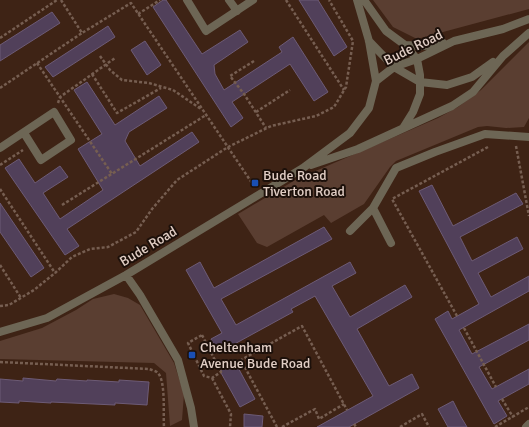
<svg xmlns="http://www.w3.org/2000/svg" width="529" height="427" font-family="Signika,sans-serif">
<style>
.green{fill:#5a3e31}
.building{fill:#51405a;stroke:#6d5b76}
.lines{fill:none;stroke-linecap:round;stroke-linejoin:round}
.path{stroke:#765e51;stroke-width:2.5;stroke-dasharray:3 2;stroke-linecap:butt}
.street{stroke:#6d6655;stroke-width:8}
.transit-dot{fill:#1a4fb4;stroke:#1c100a;stroke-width:1.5}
.labels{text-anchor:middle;stroke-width:4;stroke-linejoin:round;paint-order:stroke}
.street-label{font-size:14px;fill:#e1cec5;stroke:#1c100a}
.poi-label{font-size:14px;fill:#e1cec5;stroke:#1c100a;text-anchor:start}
</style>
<rect width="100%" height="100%" fill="#3e2315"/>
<path class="green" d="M 373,0 L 529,0 L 529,9 L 417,39 L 393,27 Z
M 529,42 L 529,118 L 524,127 L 506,128 L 487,126 L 478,127 L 396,161 L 390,167 L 364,204 L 331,223 L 324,215 L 267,247 L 257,243 L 238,214 L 297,179 L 438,118 L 458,107 L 481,90 Z
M 114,294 L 128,298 L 140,305 L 174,363 L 184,394 L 182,420 L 170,426 L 166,373 L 154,363 L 0,359 L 0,341 L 42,328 L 76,310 L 93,299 Z"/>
<path class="building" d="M 163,0 L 166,0 L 202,54 L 240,30 L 248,42 L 214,65 L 215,74 L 224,90 L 282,52 L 279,47 L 293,37 L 328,92 L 314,101 L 290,64 L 232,102 L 243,118 L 231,127 L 153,7 Z
M 299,0 L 318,0 L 347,47 L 334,56 Z
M 52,12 L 60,23 L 0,61 L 0,45 Z
M 108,26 L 115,37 L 53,77 L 45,67 Z
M 145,41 L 161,65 L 147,75 L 131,50 Z
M 87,82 L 115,125 L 159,96 L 167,108 L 129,132 L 125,141 L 140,166 L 192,132 L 199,142 L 67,229 L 79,246 L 65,255 L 5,168 L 19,159 L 35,183 L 60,166 L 68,177 L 43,193 L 60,219 L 103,190 L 78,149 L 102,134 L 74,90 Z
M 432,185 L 453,226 L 516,193 L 523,204 L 460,237 L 472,261 L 517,237 L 523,249 L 478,273 L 491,297 L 529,276 L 529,291 L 459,330 L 472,354 L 529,324 L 529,340 L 479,367 L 492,389 L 529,369 L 529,384 L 498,401 L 507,416 L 494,424 L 435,319 L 448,311 L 452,319 L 479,304 L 419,191 Z
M 0,203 L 44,268 L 31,277 L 0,232 Z
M 324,227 L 332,239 L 221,299 L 236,325 L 350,262 L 356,273 L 332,286 L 350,317 L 405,285 L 412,297 L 357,329 L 389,386 L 412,374 L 419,388 L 349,427 L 317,427 L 373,396 L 315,296 L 291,309 L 293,312 L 218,353 L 211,339 L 222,333 L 186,270 L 200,262 L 214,288 Z
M 235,362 L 255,399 L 240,407 L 220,371 Z
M 23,378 L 56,381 L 57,379 L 87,381 L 87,380 L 119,382 L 119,380 L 149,382 L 147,405 L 115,403 L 115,405 L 51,402 L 51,403 L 19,401 L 19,403 L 0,402 L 0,379 L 23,381 Z
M 453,401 L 461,417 L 467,427 L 448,427 L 438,409 Z
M 244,414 L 263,416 L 262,427 L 244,427 Z"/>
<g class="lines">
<path class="path" d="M 61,0 L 82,33 L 131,3 L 254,186
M 286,0 L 344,90
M 138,14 L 160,0
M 0,38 L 57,0
M 100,56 L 110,70 L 122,80 L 149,83 L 173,90 L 201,109
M 254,61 L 230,76 L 244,94 L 266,128
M 37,63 L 112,174
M 92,74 L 117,113 L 161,88
M 0,88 L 82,33
M 58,103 L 60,97 L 115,58
M 256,112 L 290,90
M 516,146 L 529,216
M 0,165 L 23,150
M 0,189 L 55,273
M 62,205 L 206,115
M 0,265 L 21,298
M 0,306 L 9,305 L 34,290 L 55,273 L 72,257 L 90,249 L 108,247 L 136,232 L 152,209 L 177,180 L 228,147 L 271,126 L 316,116 L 334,107 L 346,87 L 353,41 L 329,0
M 457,316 L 392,199 L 488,147
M 464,328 L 496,387
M 202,335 L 221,372 L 212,378 L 204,376 L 188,343 Z
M 0,362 L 149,369 C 152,370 156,371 158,373 C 166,382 163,414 164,427
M 212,378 L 231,414 L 230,427
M 502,399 L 513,417
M 354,424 L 356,427
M 277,427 L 241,360 L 302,326 L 347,410
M 282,427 L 315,409 L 319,419 L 344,404
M 400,427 L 422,414 L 429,427
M 495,427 L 529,407"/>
<path class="street" d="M 187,0 L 206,31 L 253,0
M 229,0 L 237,11
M 357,0 L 369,41 L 376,81
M 364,0 L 386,31 L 405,45 L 417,59 L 420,75 L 420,94 L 413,112 L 403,128
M 369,41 L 394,67 L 420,82 L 447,85 L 472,77 L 493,62
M 405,45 L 424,46 L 443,43
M 0,148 L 54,112 L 71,140 L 41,160 L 24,133
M 311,165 L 358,149 L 452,106 L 473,92 L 503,56 L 529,33
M 373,208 L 391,243
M 350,231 L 373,208 L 396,168 L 435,152 L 485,134 L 529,137
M 126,275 L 140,295 L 178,360 L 191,408 L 194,427
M 0,332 L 47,318 L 126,275 L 303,168 L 350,133 L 369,108 L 376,81 L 394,67 L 417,59 L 454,41 L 503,29 L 529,19
M 526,427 L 529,424"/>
</g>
<g class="transit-dot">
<rect x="251" y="179" width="8" height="8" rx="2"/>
<rect x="188" y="351" width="8" height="8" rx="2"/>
</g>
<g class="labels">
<g class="street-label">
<text transform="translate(413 47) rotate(-26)" y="5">Bude Road</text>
<text transform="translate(148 246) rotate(-31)" y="5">Bude Road</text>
</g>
<g class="poi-label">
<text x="263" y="180">Bude Road<tspan x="263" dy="16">Tiverton Road</tspan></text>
<text x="200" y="352">Cheltenham<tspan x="200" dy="16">Avenue Bude Road</tspan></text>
</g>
</g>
</svg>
